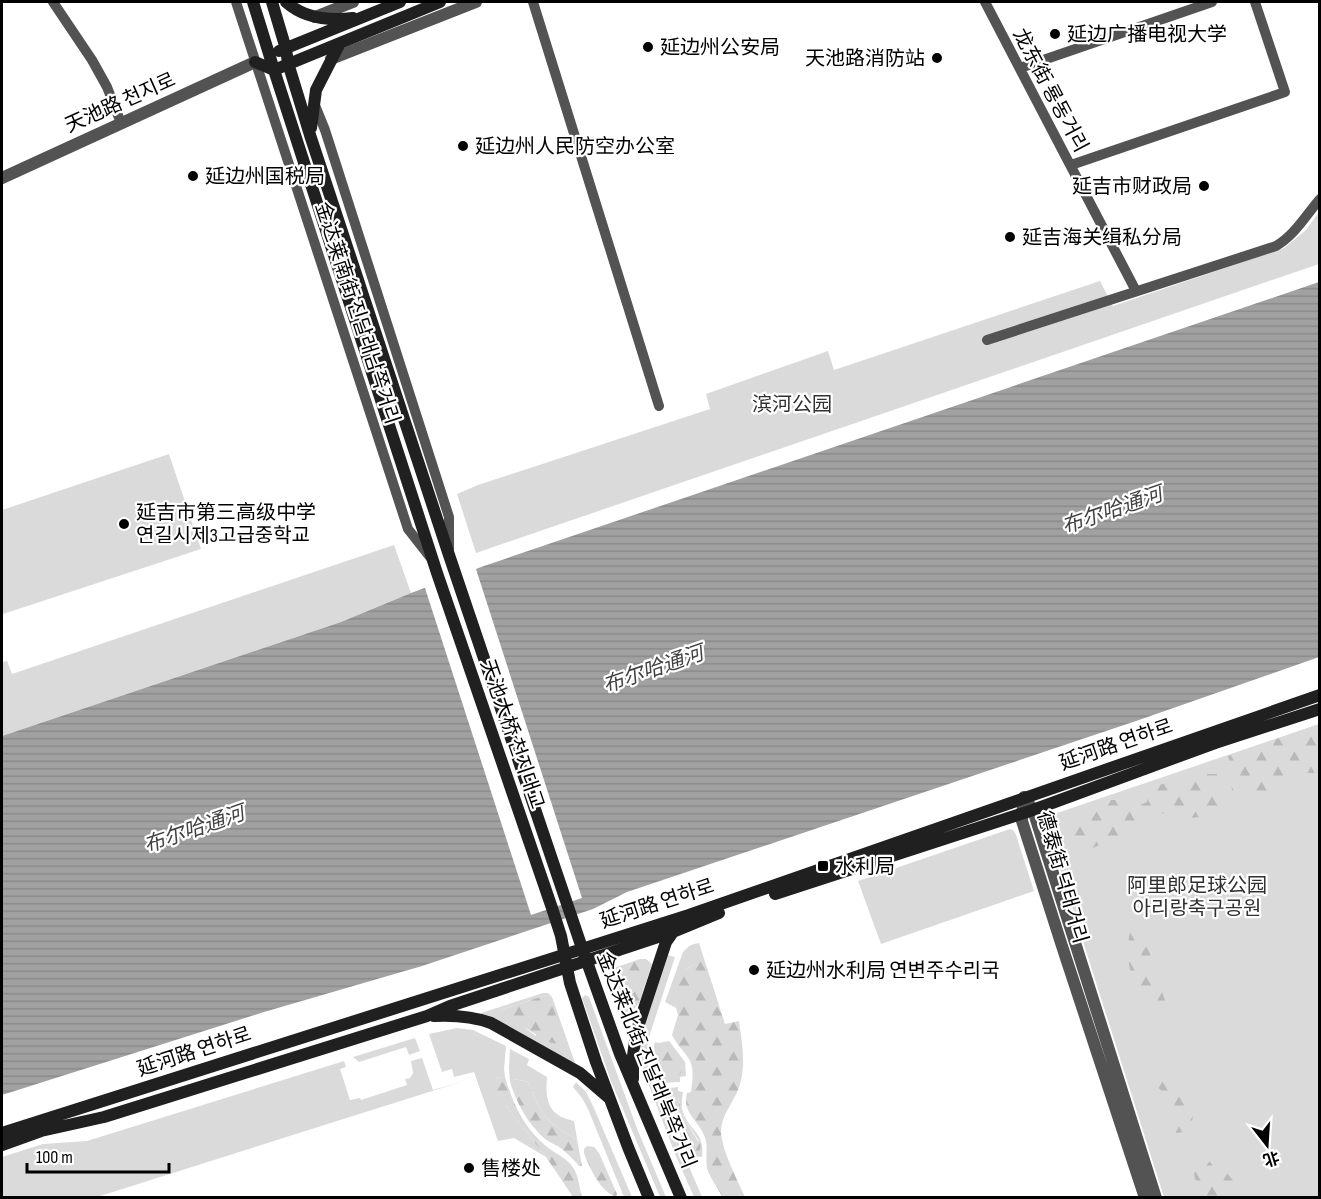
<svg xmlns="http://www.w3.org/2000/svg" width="1321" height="1199" font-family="'Sofia Sans Condensed','Noto Sans SC','Noto Sans KR',sans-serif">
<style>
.green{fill:#dadada;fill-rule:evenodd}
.forest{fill:url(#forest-firs)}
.water{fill:url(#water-rules)}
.pier{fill:#fff}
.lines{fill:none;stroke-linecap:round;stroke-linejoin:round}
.minor{stroke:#535353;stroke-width:10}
.tertiary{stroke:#535353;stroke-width:12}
.secondary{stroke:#202020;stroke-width:12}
.poi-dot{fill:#000;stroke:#fff;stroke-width:2}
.labels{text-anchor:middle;stroke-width:4.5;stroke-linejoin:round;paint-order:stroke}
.poi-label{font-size:20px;fill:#000;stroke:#fff;text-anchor:start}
.street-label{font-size:20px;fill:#000;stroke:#fff}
.park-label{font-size:20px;fill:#313131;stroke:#fff}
.water-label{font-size:21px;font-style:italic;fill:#424242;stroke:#fff}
</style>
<defs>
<pattern id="forest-firs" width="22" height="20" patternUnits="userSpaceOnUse" patternTransform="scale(1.5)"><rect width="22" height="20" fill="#dadada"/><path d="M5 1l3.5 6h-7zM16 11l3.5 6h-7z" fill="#b9b9b9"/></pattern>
<pattern id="water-rules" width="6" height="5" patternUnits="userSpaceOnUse" patternTransform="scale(1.5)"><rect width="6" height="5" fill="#a1a1a1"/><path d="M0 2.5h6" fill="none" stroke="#898989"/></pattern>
</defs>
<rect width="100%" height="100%" fill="#fff"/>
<path class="green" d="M 1319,212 L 1319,264 L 476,553 L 457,494 L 478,485 L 710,409 L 706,394 L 828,351 L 834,370 L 1100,281 L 1113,306 L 1284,248 L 1306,230 Z
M 169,454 L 201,549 L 3,614 L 2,610 L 2,510 Z
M 394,545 L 411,593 L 341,622 L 2,736 L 2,662 L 7,661 L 12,674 Z
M 1319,724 L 1319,1197 L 1164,1197 L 1049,834 C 1047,823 1046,818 1057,813 Z
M 1010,829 L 1014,831 L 1016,835 L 1034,891 L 881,944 L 858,881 Z
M 694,944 L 694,965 L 686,969 L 674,995 L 676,1008 L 665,1002 L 683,952 L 689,946 Z
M 668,955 L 675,957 L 649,1037 C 646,1051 647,1062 650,1076 L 702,1197 L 694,1197 L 675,1154 L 639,1059 L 642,1034 Z
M 543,993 L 548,993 L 552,997 L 575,1063 L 505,1025 L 480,1016 L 481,1013 ZM 543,996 L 547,997 L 536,1036 L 500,1010 Z
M 585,995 L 589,997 L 638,1131 L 666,1197 L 660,1197 L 611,1081 L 582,998 Z
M 457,1028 L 473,1030 L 506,1046 L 504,1069 L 505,1077 L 502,1077 L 496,1079 L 499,1110 L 506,1106 L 546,1157 L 514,1138 L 498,1141 L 474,1072 L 454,1077 L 452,1069 L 442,1072 L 429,1034 Z
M 415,1038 L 420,1051 L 409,1055 L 406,1047 L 359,1062 L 353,1057 Z
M 669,1041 L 685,1062 L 686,1076 L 680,1077 L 680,1082 L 660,1083 L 655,1063 L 654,1045 L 655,1042 L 659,1043 Z
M 510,1049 L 529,1059 L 527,1065 L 547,1077 C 545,1100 548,1116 574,1121 L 577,1139 C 547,1124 540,1112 528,1082 L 515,1079 L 510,1082 L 509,1068 Z
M 422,1058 L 433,1090 L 467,1080 L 97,1197 L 2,1197 L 2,1157 L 43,1144 L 87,1141 L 344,1061 L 346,1067 L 340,1069 L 350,1100 L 360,1098 L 361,1100 L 407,1085 L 405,1079 L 410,1078 L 413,1073 L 411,1061 Z
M 576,1082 L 586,1092 L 593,1106 L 632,1197 L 624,1197 L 588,1109 L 582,1098 L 573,1087 Z
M 678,1087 L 678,1091 L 683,1092 C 682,1099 681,1106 683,1112 C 689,1131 705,1131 702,1157 L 689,1156 L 662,1089 ZM 678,1097 L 684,1118 L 699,1141 L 688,1150 L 681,1127 L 670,1106 Z"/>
<path class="forest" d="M 1319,724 L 1319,773 L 1307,773 L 1249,799 L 1241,793 L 1233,792 L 1226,769 L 1231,767 L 1228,756 Z
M 1197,774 L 1218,774 L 1226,798 L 1218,808 L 1200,817 L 1180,819 L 1162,813 L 1150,817 L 1124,833 L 1089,850 L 1073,860 L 1065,833 L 1066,824 L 1073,814 L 1111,800 L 1123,800 L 1132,808 L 1147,802 L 1149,788 L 1163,784 L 1172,779 L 1186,778 Z
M 1132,929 L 1138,929 L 1143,930 L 1149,948 L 1152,965 L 1165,1000 L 1167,1023 C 1141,1007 1127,978 1128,947 C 1129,940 1128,935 1132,929 Z
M 699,943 L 725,1024 L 739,1021 C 742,1044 747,1067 738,1090 C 732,1104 721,1116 721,1132 C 722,1151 737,1179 745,1197 L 722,1197 C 718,1187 710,1179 707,1168 C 705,1157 709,1145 704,1135 C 697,1119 682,1112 687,1093 L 691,1092 C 692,1082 695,1069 689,1059 C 684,1051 677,1045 672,1035 L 678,1015 L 674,1001 L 674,995 L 682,971 L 694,965 L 694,944 Z
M 640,959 L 646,959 L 652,964 L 639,1003 L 628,1016 L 623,1013 L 612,977 L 611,971 L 614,968 Z
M 543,996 L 547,997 L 551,1001 L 564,1039 L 562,1043 C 546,1046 539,1035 527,1029 C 517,1024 503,1024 498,1013 L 500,1010 Z
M 662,1047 L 669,1047 L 682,1067 C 683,1076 673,1080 664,1079 C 657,1071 657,1060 657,1050 Z
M 1161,1066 L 1167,1067 L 1170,1071 L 1171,1078 L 1188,1100 L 1193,1112 L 1192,1123 L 1184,1132 L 1176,1133 L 1170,1126 L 1168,1118 L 1171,1113 C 1169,1107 1168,1099 1164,1094 C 1156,1083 1150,1086 1156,1068 Z
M 502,1077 L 505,1077 C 513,1104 524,1128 546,1146 C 554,1153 565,1157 572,1166 C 579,1175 579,1187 582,1197 L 573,1197 L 546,1157 L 506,1106 L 499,1111 L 486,1088 L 484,1078 L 496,1079 Z
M 515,1079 L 528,1082 C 540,1112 547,1124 577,1139 L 582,1166 L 579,1166 C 574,1160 568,1154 562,1149 C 557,1145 550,1143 545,1139 C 528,1124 517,1104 510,1082 Z
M 671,1091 L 676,1092 L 678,1097 L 684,1118 L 701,1146 L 699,1152 L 695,1153 L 688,1150 L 681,1127 L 670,1106 L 667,1095 Z
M 587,1146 L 594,1147 L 599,1153 L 617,1194 L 616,1197 C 600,1191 590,1169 584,1153 L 584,1149 Z
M 1201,1160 L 1210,1162 L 1214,1167 L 1222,1167 L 1235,1183 C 1227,1197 1224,1198 1208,1197 C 1199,1188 1191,1177 1194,1164 Z"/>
<path class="water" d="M 1319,282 L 1319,657 L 1139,720 L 627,892 L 593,909 L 422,966 L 264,1012 L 2,1095 L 2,736 L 341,622 L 411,593 L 484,566 Z"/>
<path class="pier" d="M 475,566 L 582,898 L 531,915 L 424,585 Z"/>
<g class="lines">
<path class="minor" d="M 53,2 L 92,60 L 107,87 L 121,123
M 236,2 L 408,529 L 430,557
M 533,2 L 659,406
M 985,2 L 1136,291
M 1020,68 L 1212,2
M 314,103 L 325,130 L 449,517 L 449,549
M 1071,165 L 1285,92 L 1255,2
M 987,340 L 1276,246 C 1295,235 1306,215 1320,199"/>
<path class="tertiary" d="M 315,17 L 353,2
M 331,59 L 476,2
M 2,178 L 255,62
M 1024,797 L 1033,810 L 1156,1198
M 1023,804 L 1022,821 L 1062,946 L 1145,1198"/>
<path class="secondary" d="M 253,2 L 274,70 L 437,573 L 552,908 L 561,936 L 570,983 L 596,1062 L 628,1147 L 649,1198
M 272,2 L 286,49 L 288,63 L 310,135 L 449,555 L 582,948 L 620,1054 L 681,1198
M 286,2 C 304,18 329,21 353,18
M 279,51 L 400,2
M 255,62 L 274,70 L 440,2
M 311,128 L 316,90 L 340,43
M 775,894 L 1033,810 L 1215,743 L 1320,709
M 434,1016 C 454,1015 472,1016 491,1023 L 580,1073 L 609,1098
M 633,1079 L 633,1056 L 636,1033 L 666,942 L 673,932
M 2,1133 L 689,915 L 1320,695
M 2,1145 L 41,1131 L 104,1117 L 427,1016 L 450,1006 L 673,932 L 719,913"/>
</g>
<g class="poi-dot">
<circle cx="1055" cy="34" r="6"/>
<circle cx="648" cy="47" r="6"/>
<circle cx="937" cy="58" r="6"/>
<circle cx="463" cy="146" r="6"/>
<circle cx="193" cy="176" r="6"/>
<circle cx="1204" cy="186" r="6"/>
<circle cx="1010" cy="237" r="6"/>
<circle cx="124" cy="524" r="6"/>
<rect x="817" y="860" width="12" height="12" rx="3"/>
<circle cx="754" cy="970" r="6"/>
<circle cx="469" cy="1168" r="6"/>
</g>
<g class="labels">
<g class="poi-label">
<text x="1067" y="41">延边广播电视大学</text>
<text x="660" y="54">延边州公安局</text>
<text x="925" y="65" text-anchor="end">天池路消防站</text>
<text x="475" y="153">延边州人民防空办公室</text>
<text x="205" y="183">延边州国税局</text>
<text x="1192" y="193" text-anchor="end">延吉市财政局</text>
<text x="1022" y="244">延吉海关缉私分局</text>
<text x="136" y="519">延吉市第三高级中学<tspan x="136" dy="23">연길시제3고급중학교</tspan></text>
<text x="835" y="873">水利局</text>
<text x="766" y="977">延边州水利局 연변주수리국</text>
<text x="481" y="1175">售楼处</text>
</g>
<g class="street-label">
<text transform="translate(1051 90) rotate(62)" y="7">龙东街 룡동거리</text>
<text transform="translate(120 102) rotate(-24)" y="7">天池路 천지로</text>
<text transform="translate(358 313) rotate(72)" y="7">金达莱南街 진달래남쪽거리</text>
<text transform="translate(513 734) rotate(71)" y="7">天池大桥 천지대교</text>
<text transform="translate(1116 744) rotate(-19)" y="7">延河路 연하로</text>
<text transform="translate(1063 877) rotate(74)" y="7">德泰街 덕태거리</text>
<text transform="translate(657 903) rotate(-18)" y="7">延河路 연하로</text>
<text transform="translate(194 1051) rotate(-18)" y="7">延河路 연하로</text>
<text transform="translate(647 1060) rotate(68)" y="7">金达莱北街 진달래북쪽거리</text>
</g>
<g class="park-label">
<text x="792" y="411">滨河公园</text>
<text x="1197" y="892">阿里郎足球公园<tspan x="1197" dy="23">아리랑축구공원</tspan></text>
</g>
<g class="water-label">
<text transform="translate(1112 510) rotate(-19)" y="7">布尔哈通河</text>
<text transform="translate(653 669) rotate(-19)" y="7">布尔哈通河</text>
<text transform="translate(194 829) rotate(-19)" y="7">布尔哈通河</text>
</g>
</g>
<rect width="1321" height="1199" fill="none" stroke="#000000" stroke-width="6"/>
<g transform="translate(1267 1145) rotate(163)" stroke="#ffffff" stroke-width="4.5" paint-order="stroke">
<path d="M0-4.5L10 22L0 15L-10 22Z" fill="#000000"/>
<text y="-9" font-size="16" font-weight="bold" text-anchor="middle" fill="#000000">北</text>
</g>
<path d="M27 1163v9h142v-9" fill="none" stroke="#000000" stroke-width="3"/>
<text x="36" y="1163" font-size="18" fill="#000000" stroke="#ffffff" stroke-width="4.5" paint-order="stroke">100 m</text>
</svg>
